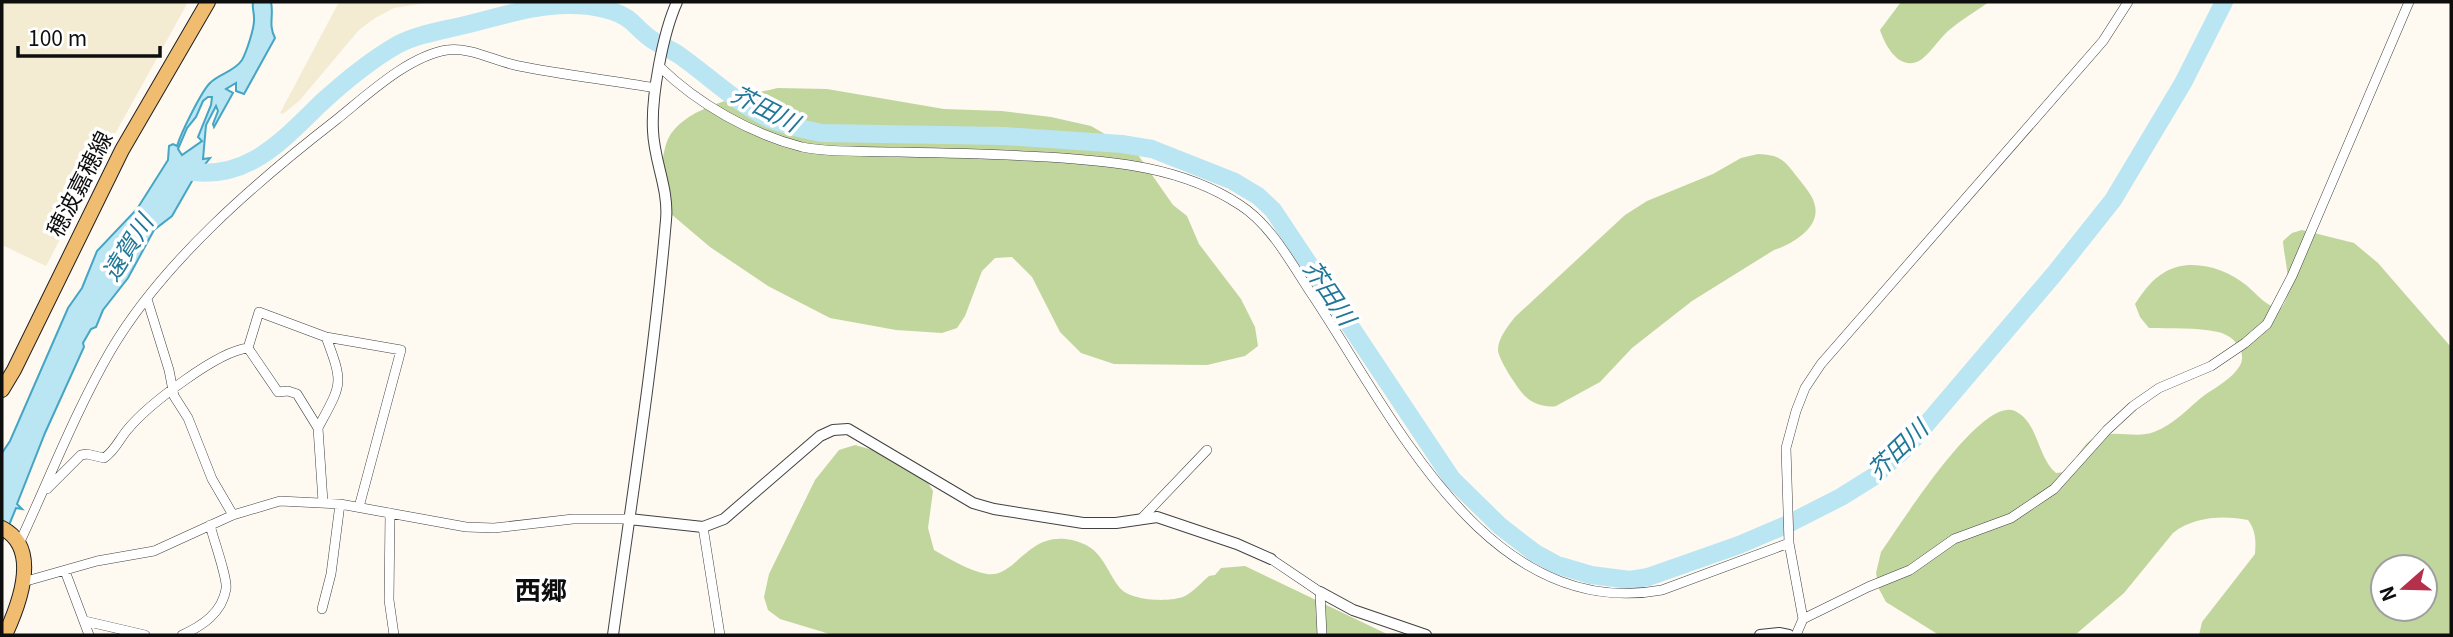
<svg xmlns="http://www.w3.org/2000/svg" width="2453" height="637" font-family="Georgia,'Noto Sans JP',serif">
<style>
.farmland{fill:#f3ebd2}
.forest{fill:#c0d69d;fill-rule:evenodd}
.water{fill:#b9e6f2;stroke:#45a5c4;stroke-width:2;fill-rule:evenodd}
.lines{fill:none;stroke-linecap:round;stroke-linejoin:round}
.river{stroke:#b9e6f2;stroke-width:18}
.minor-casing{stroke:#414141;stroke-width:10}
.tertiary-casing{stroke:#414141;stroke-width:12}
.primary-casing{stroke:#1f1f1f;stroke-width:16}
.minor{stroke:#fff;stroke-width:9}
.tertiary{stroke:#fff;stroke-width:10}
.primary{stroke:#efbc70;stroke-width:14}
.labels{text-anchor:middle;stroke-width:7;stroke-linejoin:round;paint-order:stroke}
.street-label{font-size:23px;fill:#0e0e0e;stroke:#fff}
.water-label{font-size:24px;font-style:italic;fill:#207798;stroke:#fff}
.quarter-label{font-size:26px;font-weight:bold;fill:#0e0e0e;stroke:#fff}
</style>
<rect width="100%" height="100%" fill="#fef9f1"/>
<path class="farmland" d="M 2,2 L 188,2 L 115,134 L 46,266 L 2,245 Z
M 339,2 L 432,2 L 394,8 L 375,18 L 359,30 L 299,101 L 283,114 L 280,113 Z"/>
<path class="forest" d="M 1901,2 L 1989,2 C 1976,11 1961,20 1948,31 C 1939,39 1932,51 1922,59 C 1901,74 1885,46 1880,30 Z
M 778,88 L 827,89 L 944,109 L 1002,111 L 1051,117 L 1091,126 L 1136,152 L 1173,205 L 1187,216 L 1199,244 L 1241,299 L 1255,327 L 1258,346 L 1245,356 L 1207,365 L 1114,364 L 1081,353 L 1060,332 L 1032,277 L 1012,257 L 995,258 L 982,271 L 965,316 L 957,328 L 942,333 L 896,330 L 830,318 L 768,286 L 710,247 L 664,208 C 660,189 660,158 668,139 C 684,106 746,95 778,88 Z
M 1758,154 C 1781,155 1784,160 1798,178 C 1804,186 1813,195 1815,206 C 1820,228 1792,244 1774,250 L 1692,301 L 1632,348 L 1600,382 L 1556,406 C 1547,408 1533,404 1526,397 C 1519,391 1498,359 1498,350 C 1498,338 1508,326 1515,317 L 1625,215 L 1647,201 L 1713,174 L 1741,158 Z
M 2302,230 L 2354,243 L 2378,263 L 2451,347 L 2451,635 L 2199,635 L 2202,622 L 2255,554 C 2256,541 2256,531 2248,520 C 2223,515 2193,517 2173,533 L 2124,593 L 2075,635 L 1939,635 L 1886,602 L 1879,589 L 1876,573 L 1881,552 C 1899,527 1981,395 2015,411 C 2039,423 2037,457 2056,473 L 2065,472 C 2076,462 2082,443 2096,437 C 2114,429 2136,439 2154,432 C 2174,425 2190,406 2206,394 C 2217,387 2232,378 2239,367 C 2249,352 2233,335 2218,332 C 2197,327 2171,329 2149,328 L 2140,317 L 2135,304 C 2143,292 2152,279 2165,272 C 2189,257 2226,268 2246,285 C 2256,293 2268,309 2281,308 C 2295,292 2284,260 2283,241 L 2292,233 ZM 2383,567 L 2425,567 L 2425,609 L 2383,609 Z
M 855,445 L 887,454 L 925,478 L 933,491 L 928,528 L 934,550 C 950,559 969,571 987,574 C 1017,578 1027,530 1072,540 C 1102,547 1103,565 1119,587 C 1129,601 1170,603 1185,596 C 1193,592 1202,582 1209,576 L 1215,575 L 1221,568 L 1245,566 L 1389,635 L 833,635 L 780,619 L 768,610 L 764,597 L 769,574 L 815,480 L 839,450 Z"/>
<path class="water" d="M 253,2 L 271,2 C 274,15 268,25 275,38 L 244,94 L 236,91 L 236,83 L 226,89 L 233,93 L 214,127 L 213,124 L 218,111 L 216,106 L 206,125 L 203,159 L 210,158 L 192,181 L 172,216 L 154,230 L 128,278 L 103,310 L 96,327 L 91,329 L 83,343 L 84,347 L 45,433 L 17,504 L 22,509 L 16,508 L 2,542 L 2,453 L 10,441 L 68,308 L 82,288 L 97,251 L 137,209 L 168,160 L 169,146 L 173,144 L 177,146 C 181,133 201,92 210,83 C 220,73 234,72 242,60 C 246,53 255,27 254,18 C 254,11 252,9 253,2 ZM 208,97 L 212,97 L 211,105 L 198,137 L 202,141 L 182,155 L 178,149 L 187,128 L 196,117 L 203,101 Z"/>
<g class="lines">
<path class="river" d="M 181,170 C 244,184 280,143 321,103 C 344,82 369,61 397,45 C 414,36 434,32 452,28 C 491,20 531,4 571,5 C 590,5 618,9 632,22 C 638,28 644,34 651,39 C 660,45 670,49 679,55 C 709,76 737,104 770,119 C 786,126 803,129 821,133 L 1004,136 L 1122,144 L 1152,149 L 1233,181 L 1258,196 L 1273,210 L 1452,479 L 1500,526 L 1535,553 L 1557,565 L 1591,575 L 1630,580 L 1648,577 L 1739,545 L 1786,525 L 1841,497 L 1873,477 L 1907,447 L 2055,273 L 2113,200 L 2183,83 L 2224,2"/>
<g class="minor-casing">
<path id="minor" d="M 660,67 C 698,104 751,134 802,147 C 828,153 873,151 900,152 C 949,153 998,154 1047,157 C 1113,161 1183,167 1240,205 C 1270,224 1290,261 1309,290 C 1390,409 1484,623 1662,590 L 1789,543
M 147,299 L 169,370 L 174,396 L 188,418 L 212,479 L 233,515
M 248,348 L 278,392 L 288,391 L 297,394 L 318,428 L 323,502
M 318,428 C 342,383 344,385 326,337
M 47,489 L 81,455 L 87,454 L 104,458 C 115,451 120,438 128,429 C 149,404 218,351 248,348 L 259,312 L 326,337 L 401,350 L 359,507
M 390,513 L 389,600 L 394,635
M 1141,519 L 1207,450
M 703,527 L 720,635
M 18,546 C 49,480 75,412 111,350 C 163,262 256,182 336,120 C 366,96 408,56 447,50 C 472,47 496,62 519,66 C 564,75 610,80 655,88
M 1271,559 L 1320,592 L 1322,635
M 65,571 L 89,635
M 23,582 L 97,561 L 154,551 L 233,515 L 280,501 L 340,504 L 466,527 L 494,528 L 573,519 L 629,519
M 322,609 L 331,574 L 340,504
M 1803,619 L 1789,543 L 1786,448 L 1796,411 L 1805,388 L 1821,364 L 2103,41 L 2128,2
M 85,621 L 145,635
M 182,635 C 202,626 222,613 226,589 C 228,579 213,538 210,525
M 1796,635 L 1803,619 L 1868,587 L 1910,570 L 1954,539 L 2011,518 L 2054,489 L 2107,430 L 2133,406 L 2159,388 L 2211,366 L 2245,343 L 2267,324 L 2292,276 L 2409,2"/>
</g>
<g class="tertiary-casing">
<path id="tertiary" d="M 629,519 L 703,527 L 724,519 L 820,436 L 833,430 L 848,429 L 973,503 L 994,509 L 1083,523 L 1116,523 L 1157,517 L 1237,544 L 1271,559
M 1320,592 L 1353,610 L 1426,635
M 613,635 C 632,497 654,359 666,220 C 669,189 654,161 653,131 C 651,96 663,33 677,2
M 1760,635 L 1779,633 L 1789,635"/>
</g>
<g class="primary-casing">
<path id="primary" d="M 2,390 L 14,370 L 122,150 L 208,2
M 2,528 C 41,548 19,605 5,635"/>
</g>
<use href="#minor" class="minor"/>
<use href="#tertiary" class="tertiary"/>
<use href="#primary" class="primary"/>
</g>
<g class="labels">
<g class="street-label">
<text transform="translate(80 184) rotate(-63)" y="8">穂波嘉穂線</text>
</g>
<g class="water-label">
<text transform="translate(765 109) rotate(27)" y="8">芥田川</text>
<text transform="translate(128 248) rotate(-58)" y="8">遠賀川</text>
<text transform="translate(1329 293) rotate(56)" y="8">芥田川</text>
<text transform="translate(1898 450) rotate(-44)" y="8">芥田川</text>
</g>
<g class="quarter-label">
<text x="541" y="600">西郷</text>
</g>
</g>
<rect width="2453" height="637" fill="none" stroke="#0e0e0e" stroke-width="7"/>
<g transform="translate(2404 588) rotate(250)"><circle r="33" fill="#ffffff" stroke="#9f9f9f" stroke-width="2"/>
<path d="M0-5L12 26L0 18L-12 26Z" fill="#b5304b"/>
<text y="-10" font-size="19" font-weight="bold" text-anchor="middle" fill="#0e0e0e">N</text>
</g>
<path d="M18 46v10h142v-10" fill="none" stroke="#0e0e0e" stroke-width="3.5"/>
<text x="28" y="46" font-size="21" fill="#0e0e0e" stroke="#ffffff" stroke-width="5" paint-order="stroke">100 m</text>
</svg>
